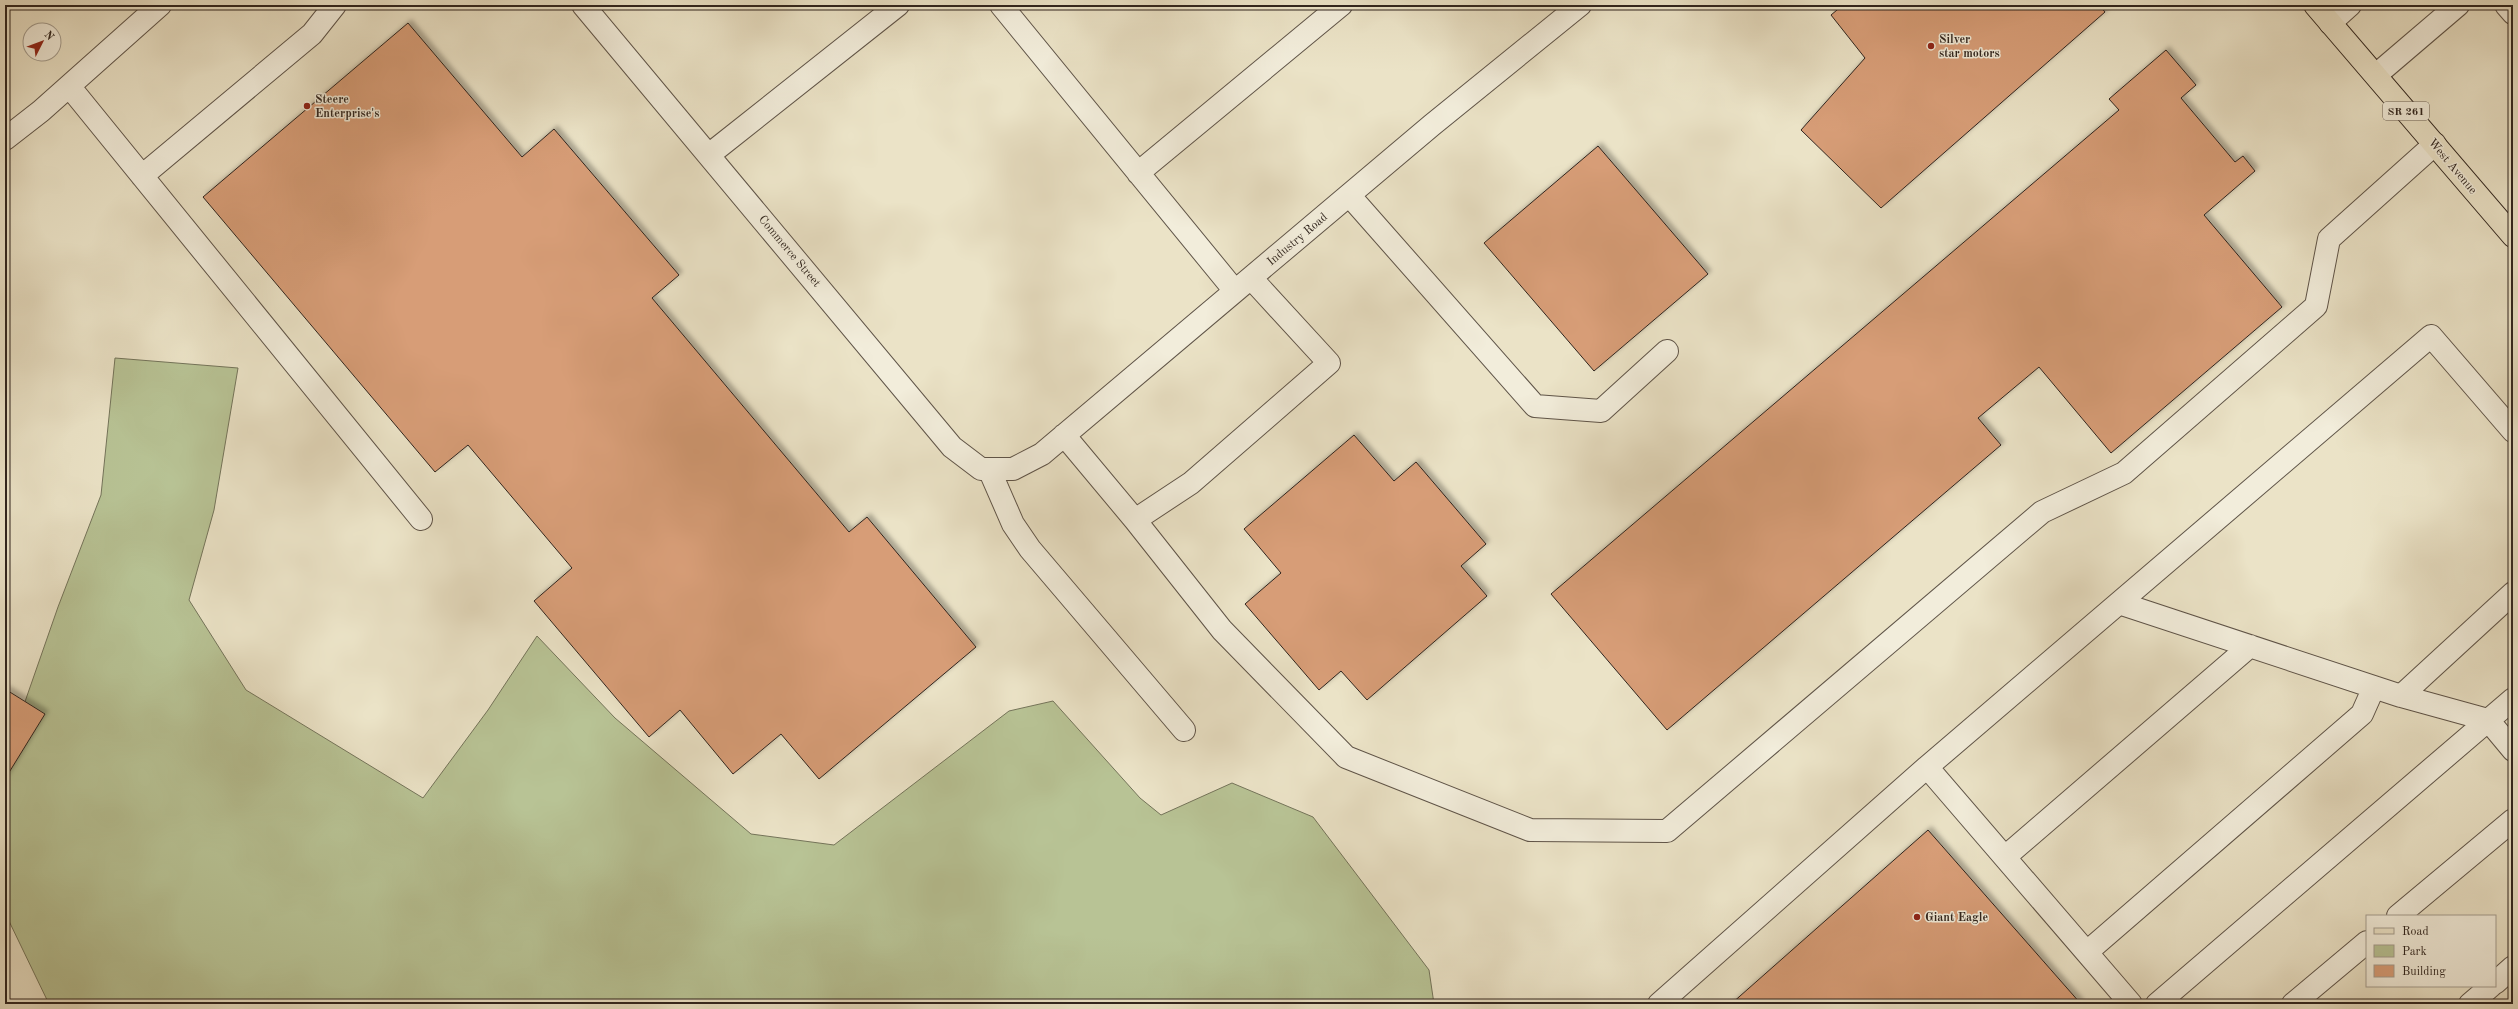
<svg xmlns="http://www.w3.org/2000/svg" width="2518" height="1009" font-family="'Old Standard TT',serif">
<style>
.green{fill:#b8c395;stroke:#74745a}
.building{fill:#d79d77;stroke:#30251e;filter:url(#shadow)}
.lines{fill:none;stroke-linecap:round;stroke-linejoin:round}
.minor-casing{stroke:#5f5448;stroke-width:24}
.major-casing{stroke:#30251e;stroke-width:24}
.minor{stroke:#f2eddb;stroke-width:22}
.major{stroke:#ebe3c7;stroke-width:22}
.poi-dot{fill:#8f2418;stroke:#f2eddb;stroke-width:1.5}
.labels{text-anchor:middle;stroke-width:3;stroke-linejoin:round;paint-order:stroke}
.shield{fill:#f2eddb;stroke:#6a6157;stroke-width:1}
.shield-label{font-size:11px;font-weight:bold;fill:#30251e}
.poi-label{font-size:12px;font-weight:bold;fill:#30251e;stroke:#f2eddb;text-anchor:start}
.street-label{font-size:12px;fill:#30251e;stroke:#f2eddb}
</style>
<defs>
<filter id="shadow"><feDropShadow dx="3.5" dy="-3.5" stdDeviation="2" flood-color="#0004"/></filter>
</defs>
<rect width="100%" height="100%" fill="#ebe3c7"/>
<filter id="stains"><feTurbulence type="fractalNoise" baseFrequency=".005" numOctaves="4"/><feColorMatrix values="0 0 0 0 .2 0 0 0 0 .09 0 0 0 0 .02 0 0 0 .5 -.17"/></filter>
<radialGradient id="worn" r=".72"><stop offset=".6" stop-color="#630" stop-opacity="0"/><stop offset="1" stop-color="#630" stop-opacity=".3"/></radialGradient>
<path class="green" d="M 115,358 L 238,368 L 214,510 L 189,600 L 246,690 L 423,798 L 488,710 L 537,636 L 615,718 L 751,834 L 834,845 L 1009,711 L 1053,701 L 1140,798 L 1161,815 L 1232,783 L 1313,817 L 1429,970 L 1434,1004 L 49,1004 L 8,919 L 5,902 L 5,759 L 58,607 L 101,495 Z"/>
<path class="building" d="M 1843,5 L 2099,5 L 2105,12 L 1881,208 L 1801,130 L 1865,58 L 1831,15 Z
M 408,23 L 522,157 L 554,129 L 679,275 L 652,298 L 849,532 L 867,517 L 976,647 L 819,779 L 781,734 L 733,774 L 680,710 L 649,737 L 534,601 L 572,568 L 468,445 L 435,472 L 203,197 Z
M 2166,50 L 2196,85 L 2181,98 L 2235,162 L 2243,156 L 2255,171 L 2204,215 L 2282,307 L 2111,453 L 2039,367 L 1978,418 L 2001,445 L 1667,730 L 1551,594 L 2119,110 L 2109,99 Z
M 1598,146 L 1708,274 L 1594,371 L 1484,243 Z
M 1354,435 L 1394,481 L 1416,462 L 1486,544 L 1461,566 L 1487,596 L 1367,700 L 1341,671 L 1319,690 L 1245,604 L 1281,573 L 1244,529 Z
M 5,689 L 45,714 L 5,779 Z
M 1928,830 L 2081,1004 L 1731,1004 Z"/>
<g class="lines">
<g class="minor-casing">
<path id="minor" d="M 583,5 L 952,447 L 981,469 L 1013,469 L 1042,454 L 1432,125 L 1580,5
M 1001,5 L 1235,291
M 2506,5 L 2513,13
M 2330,23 L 2350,5
M 2376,75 L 2458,5
M 69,86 L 421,519
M 5,139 L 41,111 L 160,5
M 710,154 L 898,5
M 1138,173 L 1341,5
M 142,176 L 312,34 L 335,5
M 1349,195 L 1535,406 L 1601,411 L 1667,351
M 1064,435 L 1135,520 L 1222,630 L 1346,757 L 1530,830 L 1667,831 L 2042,512 L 2124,473 L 2316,306 L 2329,239 L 2435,144
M 989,469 L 1013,524 L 1030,549 L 1184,730
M 1135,520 L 1191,483 L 1329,363 L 1251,278
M 2119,603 L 2401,696 L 2488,720 L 2513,750
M 2401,696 L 2513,593
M 1927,767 L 2431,336 L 2513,431
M 2005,857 L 2250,646
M 2398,916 L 2513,820
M 2087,952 L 2362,714 L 2374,687
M 2495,983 L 2513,967
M 1659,1004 L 1927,767 L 2131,1004
M 2157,1004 L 2513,699
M 2293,1004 L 2367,942
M 2470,1004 L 2491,986"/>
</g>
<g class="major-casing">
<path id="major" d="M 2315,5 L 2513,236"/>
</g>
<use href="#minor" class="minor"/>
<use href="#major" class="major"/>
</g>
<g class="poi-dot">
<circle cx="1931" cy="46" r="4"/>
<circle cx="307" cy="106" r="4"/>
<circle cx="1917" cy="917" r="4"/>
</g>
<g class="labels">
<rect class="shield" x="2383" y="102" width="46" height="18" rx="3"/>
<g class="shield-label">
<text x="2406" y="115">SR 261</text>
</g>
<g class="poi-label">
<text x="1939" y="43">Silver<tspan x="1939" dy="14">star motors</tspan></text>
<text x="315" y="103">Steere<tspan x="315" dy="14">Enterprise's</tspan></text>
<text x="1925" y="921">Giant Eagle</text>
</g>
<g class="street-label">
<text transform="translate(2453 166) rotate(50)" y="4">West Avenue</text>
<text transform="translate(1297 239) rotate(-40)" y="4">Industry Road</text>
<text transform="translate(790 251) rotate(50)" y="4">Commerce Street</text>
</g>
</g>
<rect width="2518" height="1009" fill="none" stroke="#ebe3c7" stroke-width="20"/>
<rect x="6" y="6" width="2506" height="997" fill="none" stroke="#30251e" stroke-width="2"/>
<rect x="10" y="10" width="2498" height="989" fill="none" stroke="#30251e"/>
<rect x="2366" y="915" width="130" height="72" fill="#f2eddb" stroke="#a49d8f"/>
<rect x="2374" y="928" width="20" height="6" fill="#ebe3c7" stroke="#a49d8f"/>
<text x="2402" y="935" font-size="12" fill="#30251e">Road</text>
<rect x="2374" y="945" width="20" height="12" fill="#b8c395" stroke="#a49d8f"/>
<text x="2402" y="955" font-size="12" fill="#30251e">Park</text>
<rect x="2374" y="965" width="20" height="12" fill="#d79d77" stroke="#a49d8f"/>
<text x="2402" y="975" font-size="12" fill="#30251e">Building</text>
<g transform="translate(42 42) rotate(48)"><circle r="19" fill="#f2eddb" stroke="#a49d8f"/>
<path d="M0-3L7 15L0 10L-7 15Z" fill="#8f2418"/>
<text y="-6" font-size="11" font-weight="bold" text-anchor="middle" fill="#30251e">N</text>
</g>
<rect width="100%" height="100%" filter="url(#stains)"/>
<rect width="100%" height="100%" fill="url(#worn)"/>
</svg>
